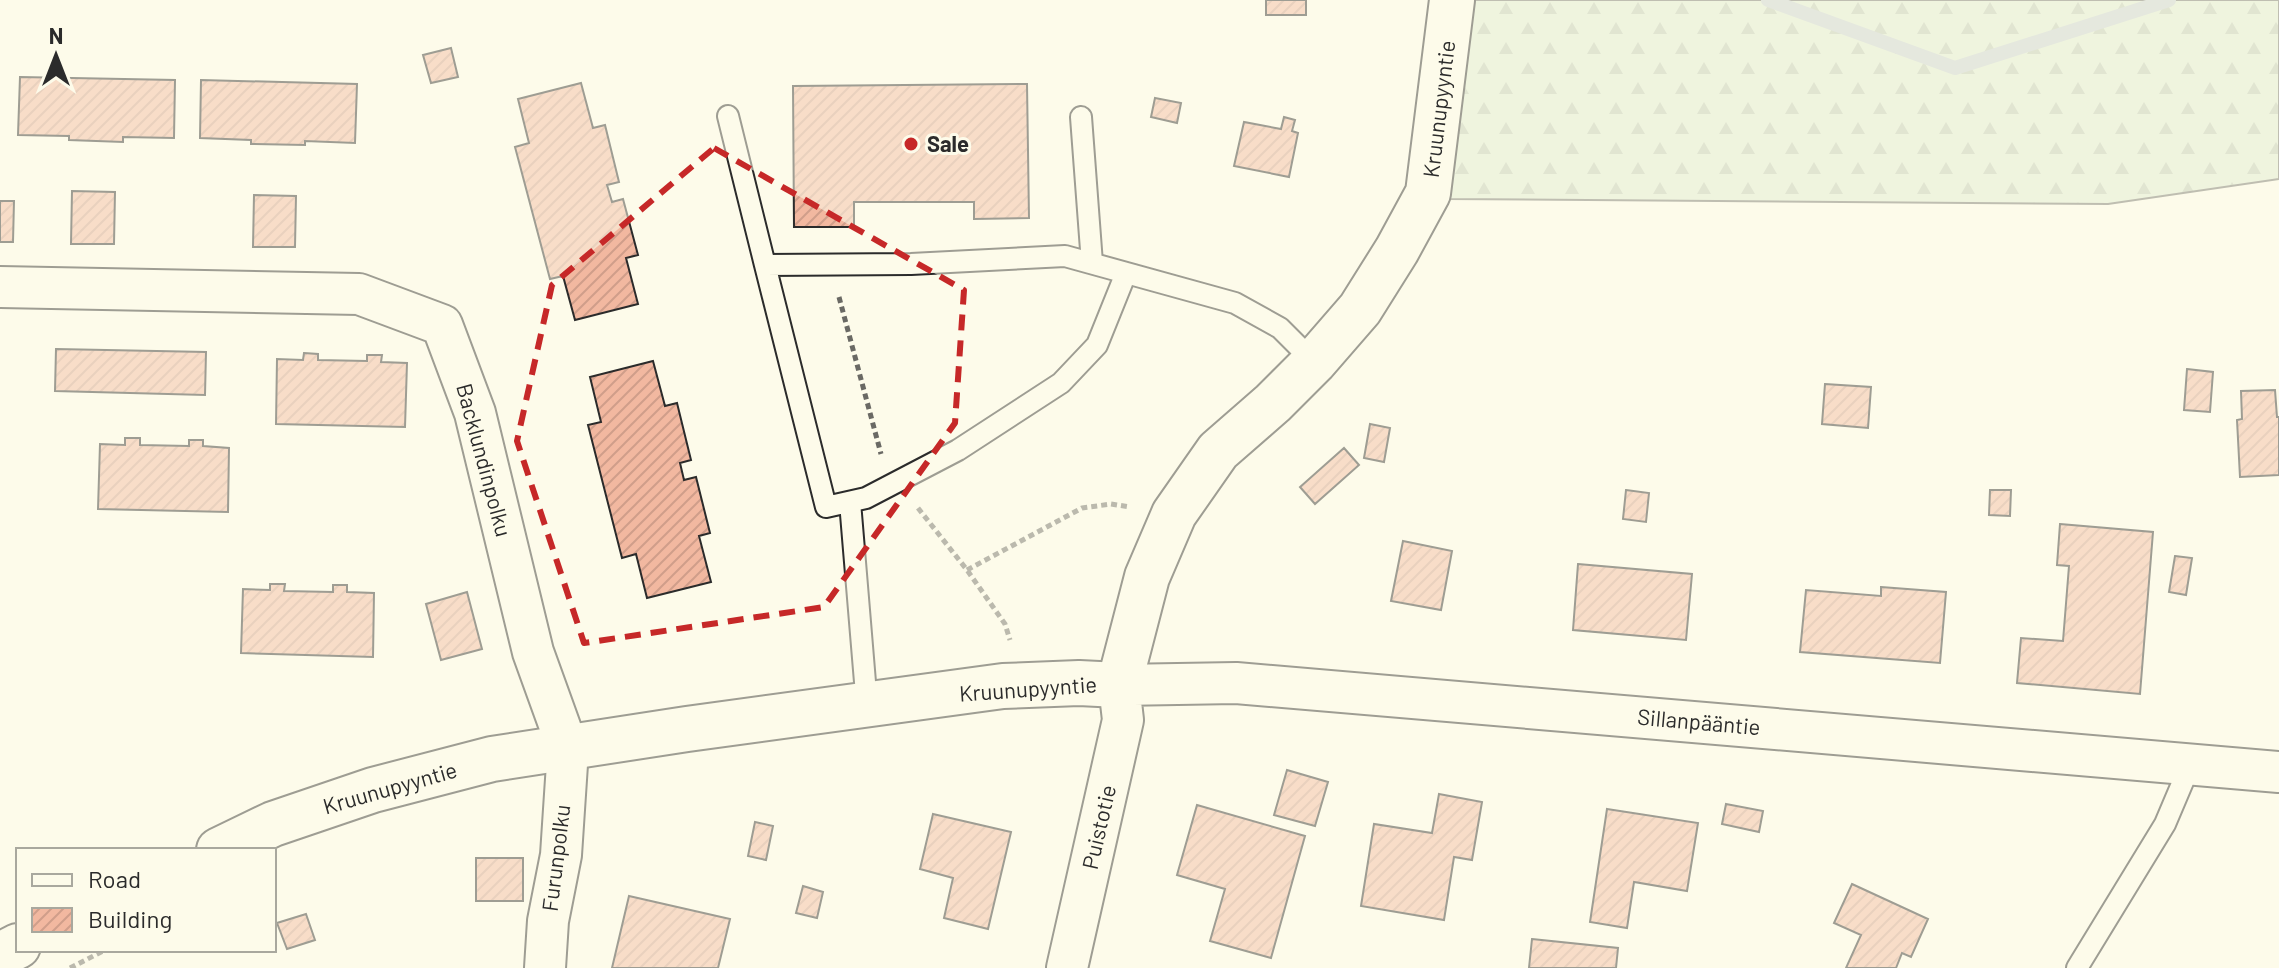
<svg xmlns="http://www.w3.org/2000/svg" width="2279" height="968" font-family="Barlow,sans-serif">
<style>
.forest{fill:url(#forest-firs);stroke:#74746e;stroke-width:2}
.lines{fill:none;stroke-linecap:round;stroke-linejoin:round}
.stream{stroke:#c7d0d0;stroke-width:14}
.building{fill:url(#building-hatch);stroke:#2b2b2b;stroke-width:2}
.service-casing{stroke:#2b2b2b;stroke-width:24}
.minor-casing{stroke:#2b2b2b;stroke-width:44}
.tertiary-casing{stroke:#2b2b2b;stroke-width:48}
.path{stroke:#6a6964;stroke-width:5;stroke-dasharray:6 4;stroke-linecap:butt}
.service{stroke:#fdfbea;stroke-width:20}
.minor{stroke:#fdfbea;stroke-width:40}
.tertiary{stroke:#fdfbea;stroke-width:44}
.marked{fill:none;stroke:#c62828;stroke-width:6;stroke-dasharray:16 10;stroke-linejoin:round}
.poi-dot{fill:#c62828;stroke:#fdfbea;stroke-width:3}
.labels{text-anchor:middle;stroke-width:6;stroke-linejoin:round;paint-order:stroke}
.street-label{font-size:22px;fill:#2b2b2b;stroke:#fdfbea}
.poi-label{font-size:22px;font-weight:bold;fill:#2b2b2b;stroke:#fdfbea;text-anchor:start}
</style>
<defs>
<pattern id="forest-firs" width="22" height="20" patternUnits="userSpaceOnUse" patternTransform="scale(2)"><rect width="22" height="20" fill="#deebd1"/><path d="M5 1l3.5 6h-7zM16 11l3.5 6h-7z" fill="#bfcab4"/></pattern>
<pattern id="building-hatch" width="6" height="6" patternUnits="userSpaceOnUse" patternTransform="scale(2)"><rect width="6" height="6" fill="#f2b8a0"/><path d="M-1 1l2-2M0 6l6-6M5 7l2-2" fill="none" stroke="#d09e8a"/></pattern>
</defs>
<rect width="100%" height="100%" fill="#fdfbea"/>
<path class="forest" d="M 1474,0 L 2279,0 L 2279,179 L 2108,204 L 1447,199 Z"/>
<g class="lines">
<path class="stream" d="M 1768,0 L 1955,68 L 2169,0"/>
</g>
<path class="building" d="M 1266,0 L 1306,0 L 1306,15 L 1266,15 Z
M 451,48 L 458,77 L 431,83 L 423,55 Z
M 20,77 L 175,80 L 174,138 L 123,137 L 123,142 L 69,140 L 69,136 L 18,135 Z
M 201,80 L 357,84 L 355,143 L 305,141 L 305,145 L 251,144 L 251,140 L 200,138 Z
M 581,83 L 593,128 L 605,125 L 619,182 L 607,185 L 612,202 L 623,199 L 638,255 L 626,258 L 638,304 L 575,320 L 563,276 L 550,279 L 515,147 L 529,143 L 518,99 Z
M 1027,84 L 1029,218 L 974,219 L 974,202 L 854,202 L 854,227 L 794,227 L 793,86 Z
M 1155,98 L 1181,103 L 1177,123 L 1151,117 Z
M 1284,117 L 1295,120 L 1292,131 L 1298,133 L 1289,177 L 1234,166 L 1244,122 L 1281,129 Z
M 72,191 L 115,192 L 114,244 L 71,244 Z
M 254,195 L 296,196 L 295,247 L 253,247 Z
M 0,201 L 14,201 L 13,242 L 0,242 Z
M 56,349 L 206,352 L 205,395 L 55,391 Z
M 304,353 L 318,354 L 318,360 L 367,361 L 367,355 L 382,355 L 381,362 L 407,363 L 405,427 L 276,424 L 277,359 L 303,360 Z
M 653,361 L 665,406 L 677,403 L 691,460 L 680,463 L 684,480 L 696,477 L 710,533 L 699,536 L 711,582 L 647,598 L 636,554 L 622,558 L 588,425 L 601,422 L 590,377 Z
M 2187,369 L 2213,372 L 2210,412 L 2184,410 Z
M 1825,384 L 1871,387 L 1868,428 L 1822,424 Z
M 2275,390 L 2277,417 L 2279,417 L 2279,475 L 2240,477 L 2237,420 L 2242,419 L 2241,391 Z
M 1370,424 L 1390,428 L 1384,462 L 1364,458 Z
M 125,438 L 140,438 L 140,445 L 189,446 L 189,440 L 203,440 L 203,446 L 229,448 L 228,512 L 98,509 L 100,444 L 125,445 Z
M 1344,448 L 1359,465 L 1315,504 L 1300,487 Z
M 1626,490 L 1649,493 L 1646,522 L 1623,519 Z
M 1990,490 L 2011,490 L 2010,516 L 1989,515 Z
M 2060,524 L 2153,532 L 2140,694 L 2017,683 L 2021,638 L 2063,641 L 2069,566 L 2057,565 Z
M 1403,541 L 1452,551 L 1441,610 L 1391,601 Z
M 2175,556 L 2192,558 L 2186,595 L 2169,592 Z
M 1578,564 L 1692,574 L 1686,640 L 1573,630 Z
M 270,584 L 285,584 L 284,591 L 333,592 L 333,585 L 347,585 L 347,592 L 374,593 L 373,657 L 241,653 L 243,589 L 270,590 Z
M 1881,587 L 1946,592 L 1940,663 L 1800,652 L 1806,590 L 1881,596 Z
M 467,592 L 482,649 L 441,660 L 426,604 Z
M 1287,770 L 1328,782 L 1315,826 L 1274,815 Z
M 1439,794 L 1482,802 L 1472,860 L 1454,857 L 1444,920 L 1361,906 L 1374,824 L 1432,833 Z
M 1726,804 L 1763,811 L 1759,832 L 1722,824 Z
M 1197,805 L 1305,836 L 1271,958 L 1210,941 L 1225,889 L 1177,875 Z
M 1607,809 L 1698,823 L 1687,891 L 1634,882 L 1627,928 L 1590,922 Z
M 933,814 L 1011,832 L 988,929 L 944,918 L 953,878 L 920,869 Z
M 755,822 L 773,826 L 766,860 L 748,856 Z
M 476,858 L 523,858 L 523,901 L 476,901 Z
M 1852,884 L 1928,919 L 1911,957 L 1902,953 L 1896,968 L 1846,968 L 1861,935 L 1834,923 Z
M 803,886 L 823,892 L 817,918 L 796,913 Z
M 629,896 L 730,919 L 718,968 L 612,968 Z
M 306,914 L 315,940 L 287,949 L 277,923 Z
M 1532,939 L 1618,948 L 1616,968 L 1529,968 Z"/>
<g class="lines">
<g class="service-casing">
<path id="service" d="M 728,116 L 765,265 L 911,264 L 1065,256 L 1235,303 L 1280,328 L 1314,362
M 1081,117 L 1092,263
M 765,265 L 826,507 L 866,498 L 958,450 L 1061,383 L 1097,345 L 1126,273
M 850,502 L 867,706
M 2077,968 L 2165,824 L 2190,765"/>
</g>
<g class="minor-casing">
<path id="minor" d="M 0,287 L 359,294 L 442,325 L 475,413 L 533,652 L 568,749 L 561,855 L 548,921 L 545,968
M 1067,968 L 1123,720 L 1119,685 L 1236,683 L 2279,772"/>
</g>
<g class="tertiary-casing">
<path id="tertiary" d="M 219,850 L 273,824 L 373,790 L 492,759 L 687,729 L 1003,686 L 1079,683 L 1119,685 L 1147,577 L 1174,514 L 1218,451 L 1273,403 L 1314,362 L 1360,309 L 1397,250 L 1428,193 L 1452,0
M 0,955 L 18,946"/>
</g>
<path class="path" d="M 839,297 L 881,454
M 918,508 L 967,570 L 1005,624 L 1010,640
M 967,570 L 1082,508 L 1111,504 L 1130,507
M 70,968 L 105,950"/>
<use href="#service" class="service"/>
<use href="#minor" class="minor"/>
<use href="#tertiary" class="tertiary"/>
</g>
<path d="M0 0H2279V968H0ZM 714,148 L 964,290 L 955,423 L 824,607 L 584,643 L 517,441 L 552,285 Z" fill="#fdfbea" fill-opacity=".55" fill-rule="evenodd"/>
<path class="marked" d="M 714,148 L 964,290 L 955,423 L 824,607 L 584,643 L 517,441 L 552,285 Z"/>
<circle class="poi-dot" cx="911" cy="144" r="8"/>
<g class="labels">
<g class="street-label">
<text transform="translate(1439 109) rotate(-83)" y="8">Kruunupyyntie</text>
<text transform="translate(484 460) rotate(75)" y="8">Backlundinpolku</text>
<text transform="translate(1028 689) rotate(-4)" y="8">Kruunupyyntie</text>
<text transform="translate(1699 722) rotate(5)" y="8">Sillanpääntie</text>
<text transform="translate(390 788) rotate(-16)" y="8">Kruunupyyntie</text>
<text transform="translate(1099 827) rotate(-77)" y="8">Puistotie</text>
<text transform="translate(556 858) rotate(-83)" y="8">Furunpolku</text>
</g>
<g class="poi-label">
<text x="927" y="152">Sale</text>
</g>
</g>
<rect x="16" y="848" width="260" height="104" fill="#fdfbea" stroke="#a9a89e" stroke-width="2"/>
<rect x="32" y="874" width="40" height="12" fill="#fdfbea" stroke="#a9a89e" stroke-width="2"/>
<text x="88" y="888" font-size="24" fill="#2b2b2b">Road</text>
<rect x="32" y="908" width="40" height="24" fill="url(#building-hatch)" stroke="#a9a89e" stroke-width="2"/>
<text x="88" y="928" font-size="24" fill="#2b2b2b">Building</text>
<g transform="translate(56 56)" stroke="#fdfbea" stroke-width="6" paint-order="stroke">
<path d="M0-6L14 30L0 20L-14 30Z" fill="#2b2b2b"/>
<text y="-12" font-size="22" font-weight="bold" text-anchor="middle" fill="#2b2b2b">N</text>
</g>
</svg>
